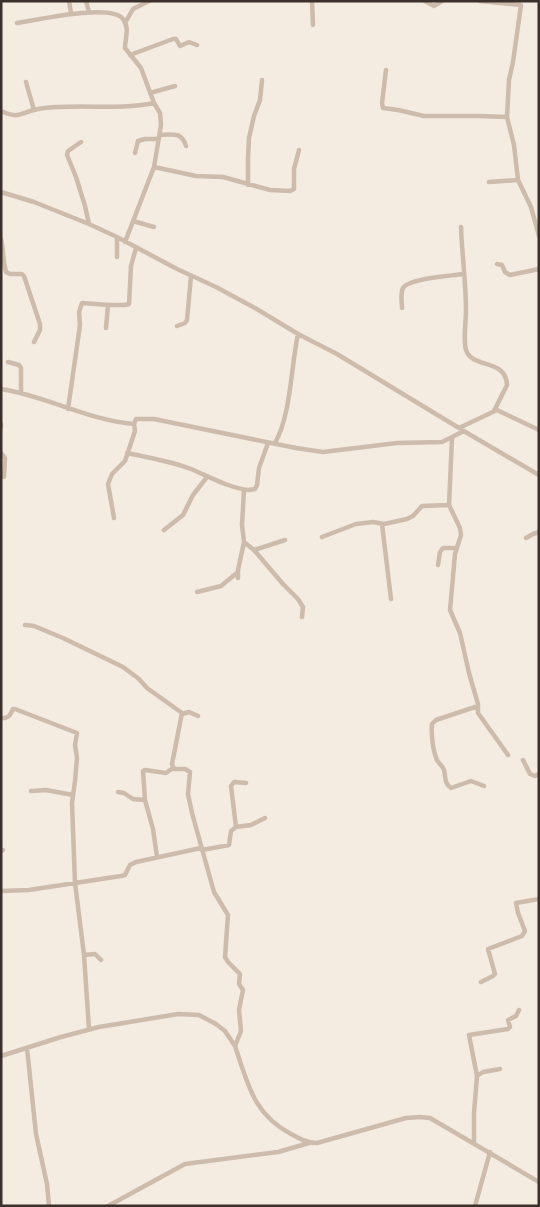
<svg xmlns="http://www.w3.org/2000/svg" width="540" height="1207" font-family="Cabin,sans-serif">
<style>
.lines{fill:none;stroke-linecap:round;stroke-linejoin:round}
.minor{stroke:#cdbbac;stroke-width:4.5}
</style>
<rect width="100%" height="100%" fill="#f4ebe1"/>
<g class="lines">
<path class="minor" d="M 69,1 L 71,13
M 86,1 L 89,12
M 312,1 L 313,25
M 425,1 L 434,6 L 442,1
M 480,1 L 521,5 L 513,62 L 509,80 L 507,117
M 17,23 C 36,20 111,3 123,19 C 130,28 125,38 125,48 L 141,68 L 154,103 L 160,113 L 161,125 L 154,167 L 125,242
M 125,23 L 133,9 L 149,1
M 130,55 L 173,39 L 176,39 L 180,46 L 189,42 L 197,45
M 386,70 L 382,103 L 383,108 L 398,110 L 424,116 L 479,116 L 507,117 L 514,145 L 518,180 L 531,207 L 539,236
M 26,82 L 34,110
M 150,93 L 175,86
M 1,111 C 21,120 20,112 38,109 C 76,103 116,111 154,103
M 160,135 C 173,134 182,132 186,146
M 81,142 L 68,151 L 67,155 L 76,177 L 85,206 L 89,224
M 135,153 L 138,141 L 145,139 L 159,139
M 154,167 L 196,176 L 223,177 L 270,190 L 290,191 L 294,189 L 294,169 L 299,150
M 489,182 L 518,180
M 248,185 L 248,158 L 249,138 L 254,116 L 260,100 L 262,80
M 1,192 L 34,202 L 89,224 L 117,237 L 177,269 L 216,287 L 255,308 L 298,334 L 337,354 L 459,428 L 497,410 L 539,430
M 133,221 L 154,227
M 461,227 C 462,255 466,283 466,311 C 466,323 463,338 466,350 C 472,369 506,358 507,385 L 494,411
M 1,239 C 4,251 2,258 6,272 L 10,274 L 22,274 L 24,276 L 40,324 L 40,330 L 34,342
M 117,257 L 117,237
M 497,264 L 502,265 L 505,272 L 510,275 L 539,269
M 108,305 L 125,305 L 129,304 L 131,266 L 136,248
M 402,308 C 402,302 400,294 403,288 C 409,278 451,276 463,274
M 177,326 L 185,323 L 187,320 L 191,276
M 8,362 L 19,365 L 21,368 L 21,393
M 1,389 C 47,396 87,420 134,424 L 136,419 L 154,419 L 296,448 L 323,452 L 397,443 L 442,442 L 464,431
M 68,409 L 80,325 L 79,312 L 82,303 L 108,305 L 106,328
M 1,424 L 1,427
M 462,430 L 539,475
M 452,438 L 449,505 L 460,528 L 461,535 L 455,554 L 450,610 L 460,633 L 469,673 L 478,704 L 478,713 L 508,755
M 275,443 C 291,415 291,366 298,334
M 1,453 L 5,458 L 4,477
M 127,453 C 149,458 171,461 191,469 C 210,477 229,488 249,490 L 255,489 L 257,485 L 259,468 L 268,443
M 244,490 L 242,525 L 244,542 L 254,550 L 283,584 L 298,599 L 303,607 L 302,617
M 114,518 L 108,484 L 112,474 L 125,461 L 135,431 L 134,424
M 382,524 L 391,599
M 164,530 L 183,515 L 193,495 L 207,477
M 322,537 L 356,524 L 373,522 L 384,524 L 407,519 L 413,516 L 422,506 L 449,505
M 526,538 L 533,534 L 539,532
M 254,550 L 285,540
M 438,565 L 440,552 L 443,548 L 457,548
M 238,578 L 238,570 L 244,542
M 197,592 L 221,586 L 238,572
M 25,625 L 34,626 L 63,638 L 123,667 L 139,679 L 147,688 L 182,713 L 172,764 L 174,769 L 185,769 L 190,772 L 188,794 L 192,813 L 214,892 L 228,915 L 225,957 L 228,962 L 240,974 L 239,984 L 243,990 L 239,1010 L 241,1031 L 235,1046
M 478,706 L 436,720 L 432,724 C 431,735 433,751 437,760 C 439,764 443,766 444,770 C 446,778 444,783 451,788 L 471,781 L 484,786
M 182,714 L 189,712 L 198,716
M 1,718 C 9,719 10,715 13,709 L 15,709 L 77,733 L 75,745 L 77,758 L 75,781 L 72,803 L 75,883 L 84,955 L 89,1029
M 523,760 L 530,774 L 535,776 L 539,774
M 31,791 L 46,790 L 73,795
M 118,792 L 124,793 L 133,799 L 145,800 L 153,829 L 157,857
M 145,800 L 143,771 L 145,770 L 166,773 L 173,768
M 236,827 L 251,825 L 265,818
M 202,850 L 229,845 L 231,831 L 236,827 L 231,786 L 234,782 L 246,783
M 1,851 L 3,850
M 1,891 L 29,890 L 121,876 L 125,875 L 130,865 L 136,862 L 201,848
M 84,955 L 95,954 L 101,960
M 481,982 L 493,976 L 495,974 L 488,949 L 522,936 L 525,931 L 518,913 L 516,903 L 539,899
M 27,1048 L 36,1134 L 47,1184 L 49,1206
M 1,1056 L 61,1037 L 99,1027 L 178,1014 L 199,1015 L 216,1024 L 225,1031 L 235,1046 C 248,1084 253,1114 291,1134 C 300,1139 307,1143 317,1143 L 406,1118 L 420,1117 L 430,1118 L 539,1182
M 477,1076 L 469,1035 L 508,1029 L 510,1027 L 508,1020 L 516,1016 L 519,1010
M 474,1143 L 474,1113 L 477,1076 L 483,1072 L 500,1069
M 108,1206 L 185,1164 L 278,1152 L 309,1143
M 475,1206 L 490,1152"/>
</g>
<rect width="540" height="1207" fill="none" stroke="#3b302b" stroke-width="5"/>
</svg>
